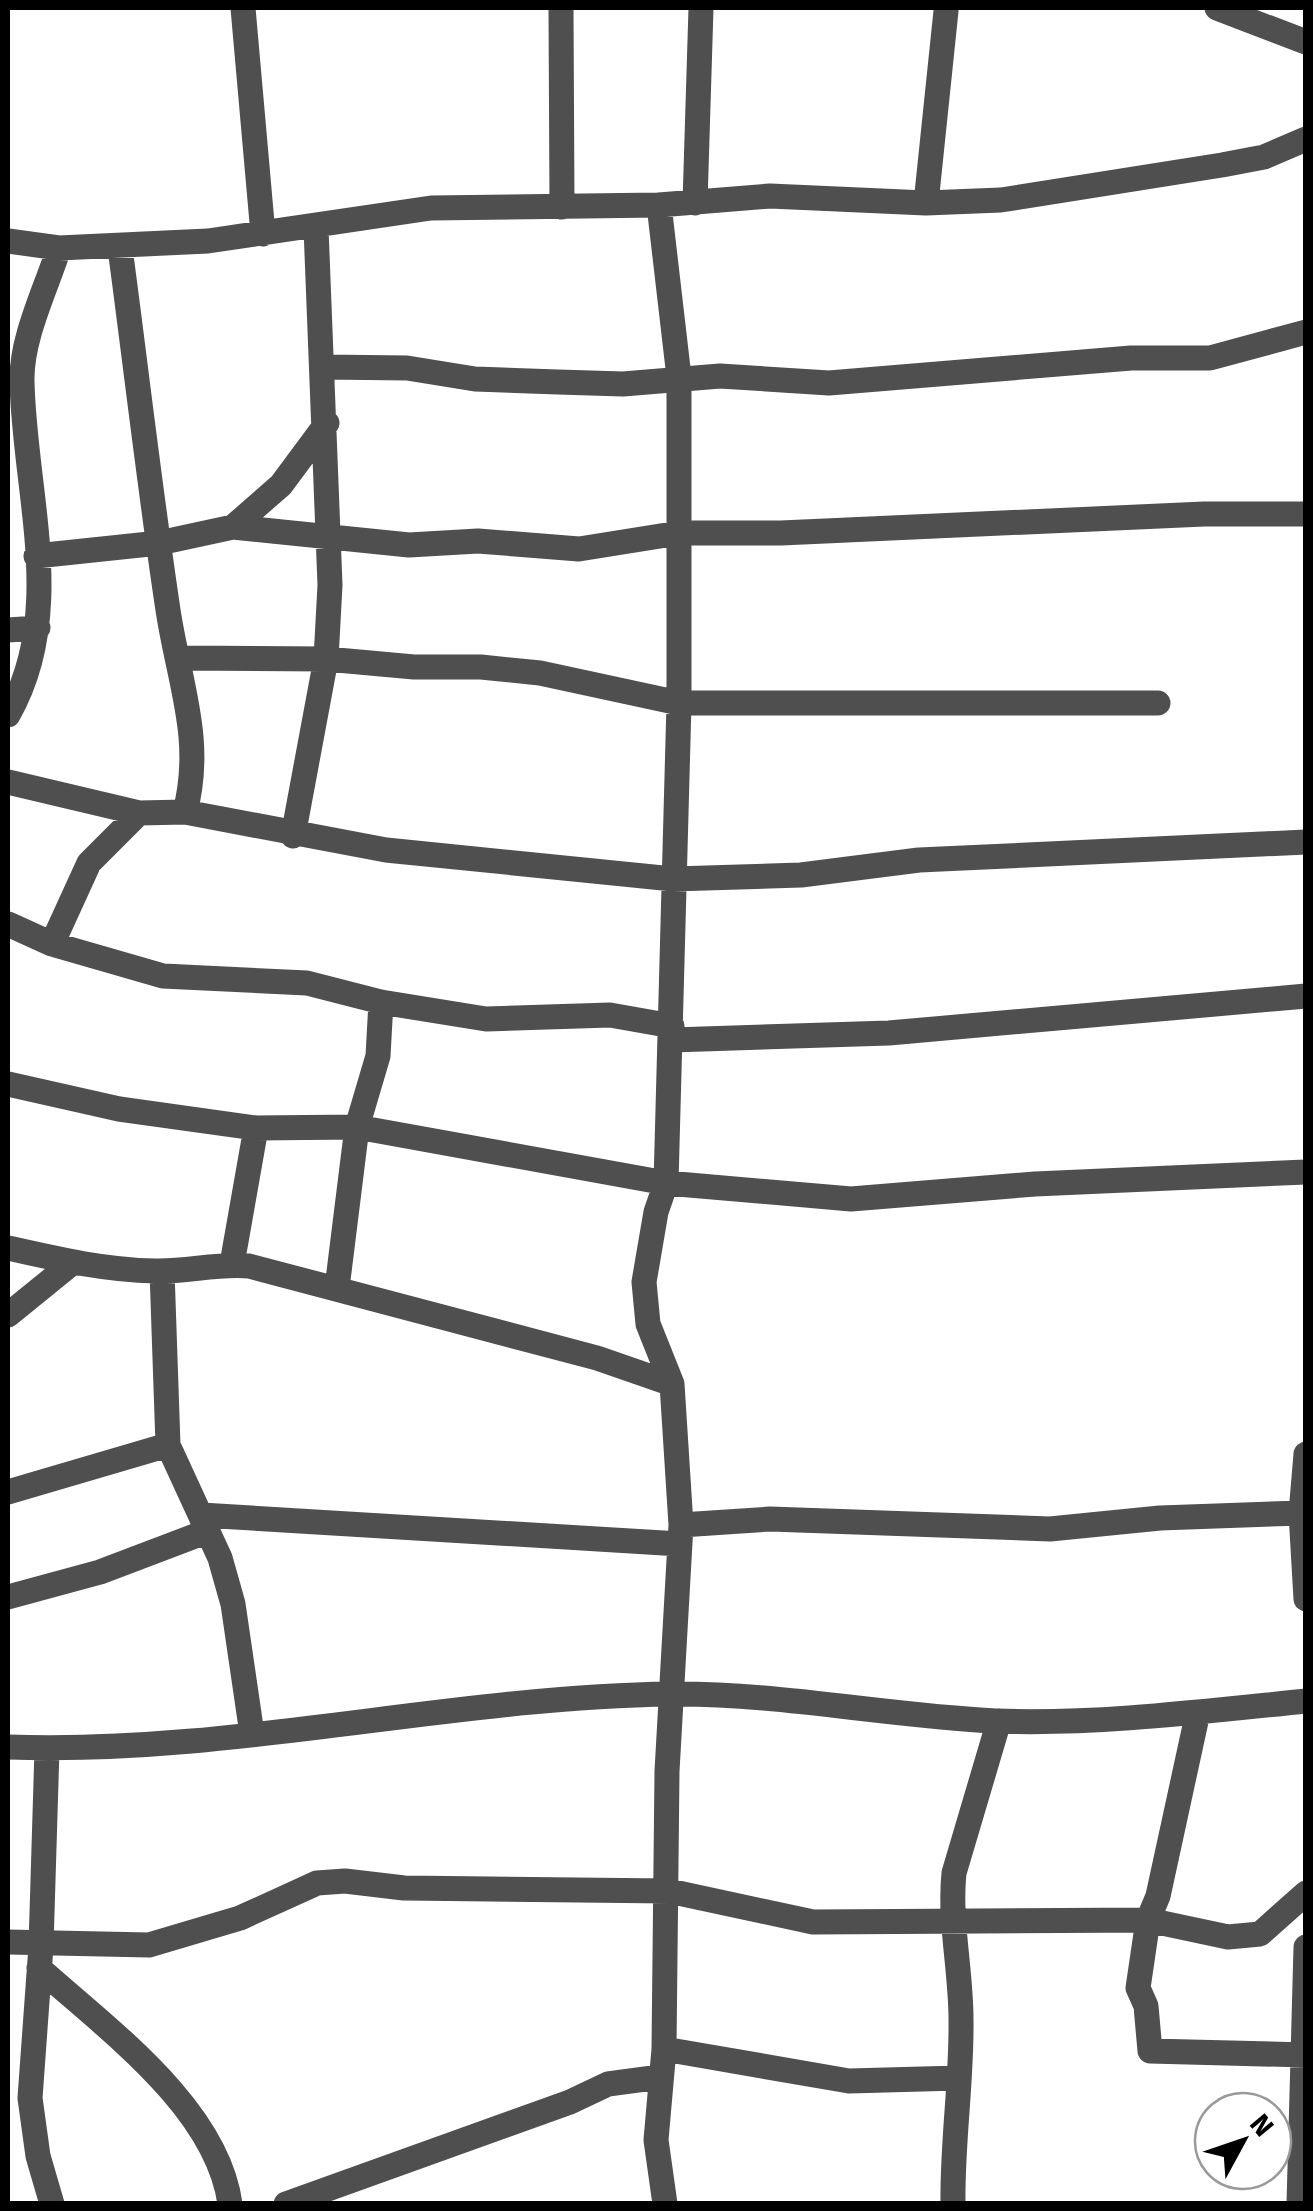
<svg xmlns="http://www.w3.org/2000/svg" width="1313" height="2211" font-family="'Fira Sans',sans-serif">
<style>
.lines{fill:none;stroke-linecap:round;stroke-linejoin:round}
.minor{stroke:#4f4f4f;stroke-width:25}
</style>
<rect width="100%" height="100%" fill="#fff"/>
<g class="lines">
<path class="minor" d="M 243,8 L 263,234
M 561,8 L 562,207
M 1217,8 L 1306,42
M 695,203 L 701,8
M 926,203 L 946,11
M 659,205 L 679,377 L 679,703 L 666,1183 L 656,1212 L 644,1282 L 648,1324 L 672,1384 L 681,1525 L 667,1771 L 664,2049 L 656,2140 L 665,2204
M 8,241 L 59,248 L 208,241 L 431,208 L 659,205 L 770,196 L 926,203 L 1001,200 L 1222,165 L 1264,157 L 1306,139
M 120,248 C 136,368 150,490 168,610 C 179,683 204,739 185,812
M 325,367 L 407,368 L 475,379 L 558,382 L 623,384 L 720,376 L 829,383 L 1131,358 L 1210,358 L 1306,332
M 233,527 L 281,485 L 327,423
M 36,556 L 159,543 L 233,527 L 409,545 L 478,541 L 579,549 L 679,533 L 781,533 L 1204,514 L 1306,514
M 8,630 L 38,628
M 179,658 L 326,659 L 414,667 L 481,667 L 540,673 L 679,703 L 1158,703
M 8,715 C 67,612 24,492 22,381 C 21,338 46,289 59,248
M 8,782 L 139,813 L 185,812 L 386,850 L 673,879 L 801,875 L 919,860 L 1306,842
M 293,836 L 326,659 L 330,585 L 316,228
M 8,924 L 52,944 L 163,976 L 307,983 L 381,1002 L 486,1019 L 610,1015 L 672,1026
M 52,944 L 89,863 L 139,813
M 672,1040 L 889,1033 L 1306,996
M 8,1084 L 119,1109 L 256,1128 L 357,1127 L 666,1183 L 851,1199 L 1035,1184 L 1306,1172
M 8,1248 C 57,1259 104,1270 155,1271 C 187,1272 217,1263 249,1266 L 597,1358 L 672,1384
M 232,1264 L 256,1128
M 162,1271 L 168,1445
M 337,1288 L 357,1127 L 378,1056 L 381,1002
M 8,1315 L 72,1263
M 1306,1454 L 1301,1513 L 1306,1599
M 8,1492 L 168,1445 L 220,1558 L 233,1604 L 252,1734
M 201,1515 L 680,1544
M 681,1525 L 770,1519 L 1050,1529 L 1160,1518 L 1301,1513
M 8,1597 L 100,1572 L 208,1531
M 8,1747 C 229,1755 449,1697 671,1694 C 778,1693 889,1716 996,1721 C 1094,1725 1207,1711 1306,1701
M 47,1749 L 41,1946 L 30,2098 L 38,2156 L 52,2204
M 1306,1893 L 1260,1934 L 1228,1937 L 1148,1920 L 1138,1988 L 1146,2006 L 1150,2051 L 1306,2055
M 8,1942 L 149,1945 L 240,1918 L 317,1883 L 345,1881 L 404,1888 L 669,1891 L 813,1922 L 1148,1920 L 1158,1896 L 1198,1712
M 39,1968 C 107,2029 217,2108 230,2204
M 664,2049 L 849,2081 L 959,2078
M 286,2204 L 570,2102 L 608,2084 L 660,2077
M 953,2204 C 952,2142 962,2081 961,2019 C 961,1970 949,1921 954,1873 L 999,1721
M 1299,2204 L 1306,1947"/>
</g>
<rect width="1313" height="2211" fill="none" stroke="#000000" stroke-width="20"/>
<g transform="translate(1243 2141) rotate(50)"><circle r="48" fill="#ffffff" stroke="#999999" stroke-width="2.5"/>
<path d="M0-8L18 38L0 25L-18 38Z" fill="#000000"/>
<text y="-15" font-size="28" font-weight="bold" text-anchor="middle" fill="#000000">N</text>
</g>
</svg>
